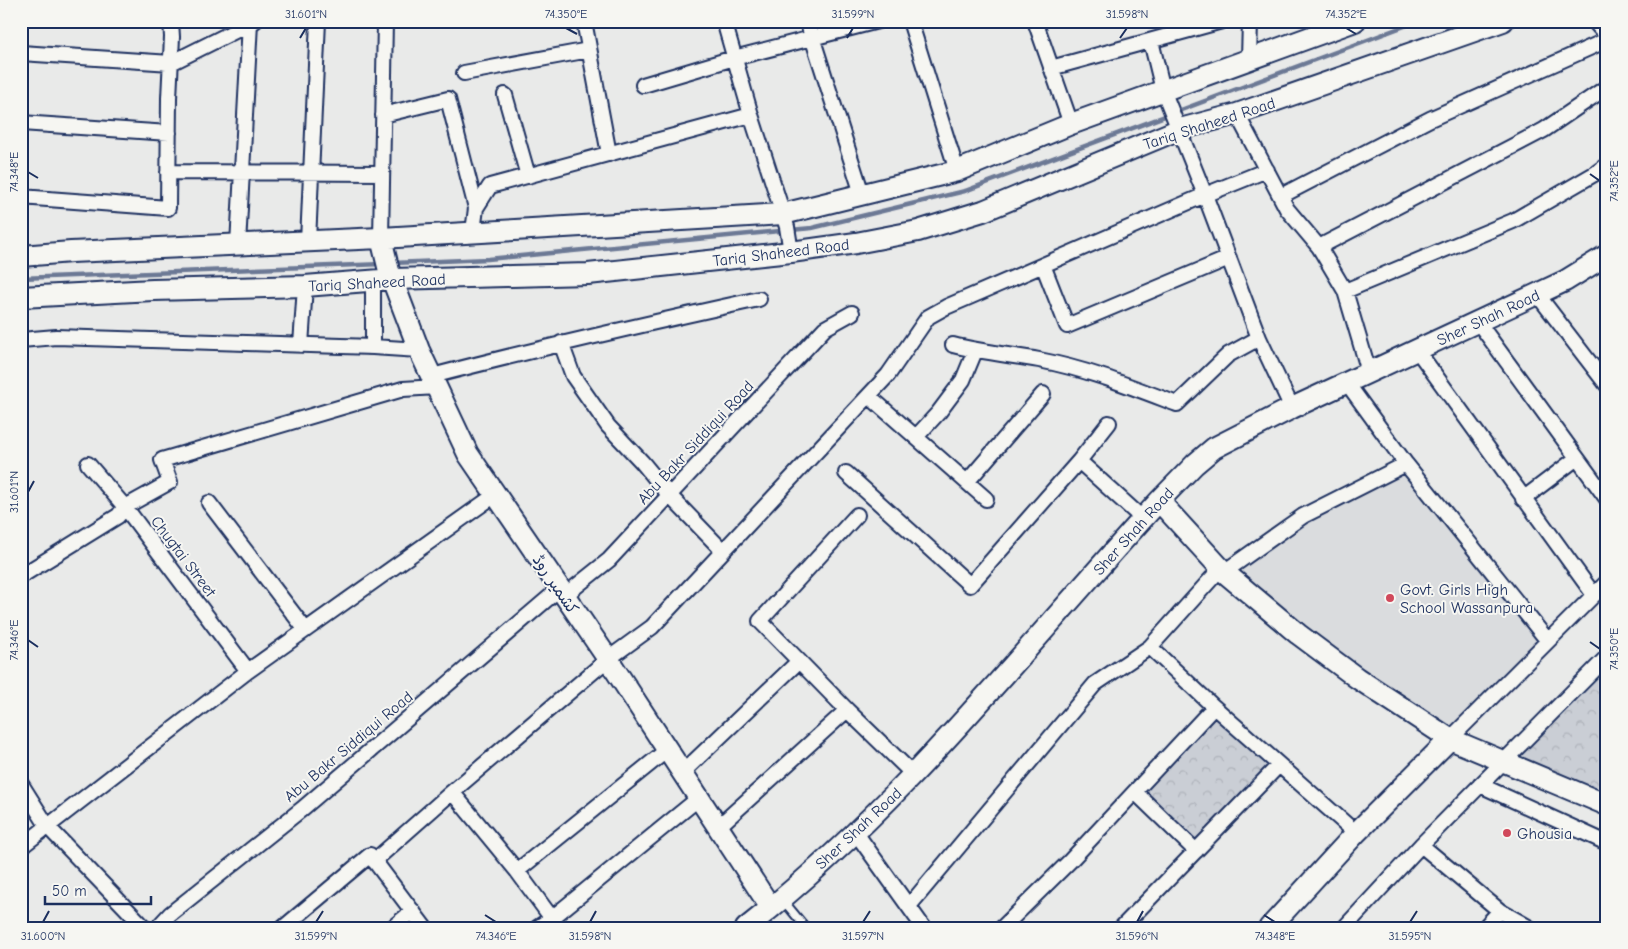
<svg xmlns="http://www.w3.org/2000/svg" width="1628" height="949" font-family="'Comic Neue','Playpen Sans Arabic',sans-serif">
<style>
.built{fill:#dadcde}
.forest{fill:url(#forest-crowns);stroke:#727e9a}
.lines{fill:none;stroke-linecap:round;stroke-linejoin:round}
.stream{stroke:#6c7995;stroke-width:4.5}
.lane-casing{stroke:#1b2f5e;stroke-width:11}
.street-casing{stroke:#1b2f5e;stroke-width:18}
.secondary-casing{stroke:#1b2f5e;stroke-width:24}
.lane{stroke:#f6f6f2;stroke-width:7}
.street{stroke:#f6f6f2;stroke-width:14}
.secondary{stroke:#f6f6f2;stroke-width:20}
.ticks{fill:none;stroke:#1b2f5e;stroke-width:2}
.poi-dot{fill:#d1495b;stroke:#f6f6f2;stroke-width:2}
.labels{text-anchor:middle;stroke-width:4;stroke-linejoin:round;paint-order:stroke}
.street-label{font-size:16px;fill:#1b2f5e;stroke:#f6f6f2}
.poi-label{font-size:16px;fill:#1b2f5e;stroke:#f6f6f2;text-anchor:start}
.neatline{fill:none;stroke:#1b2f5e;stroke-width:2}
.ticks-label{font-size:12px;text-anchor:middle;fill:#1b2f5e}
</style>
<defs>
<pattern id="forest-crowns" width="20" height="18" patternUnits="userSpaceOnUse" patternTransform="scale(1.25)"><rect width="20" height="18" fill="#caced5"/><path d="M2 6a3 3 0 1 1 6 0M12 15a3 3 0 1 1 6 0" fill="none" stroke="#adb1b9"/></pattern>
</defs>
<rect width="100%" height="100%" fill="#e9eae9"/>
<filter id="ink" filterUnits="userSpaceOnUse"><feTurbulence type="fractalNoise" baseFrequency=".02" numOctaves="2"/><feDisplacementMap in="SourceGraphic" scale="10" xChannelSelector="R" yChannelSelector="G"/><feConvolveMatrix kernelMatrix="1 2 1 2 8 2 1 2 1" color-interpolation-filters="sRGB"/></filter>
<g filter="url(#ink)">
<path class="built" d="M 1406,464 L 1549,642 L 1456,738 L 1301,630 L 1229,566 Z"/>
<path class="forest" d="M 1607,660 L 1607,797 L 1511,758 Z
M 1214,707 L 1279,765 L 1196,851 L 1135,792 Z"/>
<g class="lines">
<path class="stream" d="M 393,263 L 488,259 L 812,228 L 965,191 L 1418,21
M 21,278 L 383,264"/>
<g class="lane-casing">
<path id="lane" d="M 782,899 L 806,928"/>
</g>
<g class="street-casing">
<path id="street" d="M 584,21 L 609,154
M 724,21 L 751,115 L 783,214 L 787,227 L 791,252
M 807,21 L 862,194
M 910,21 L 957,171
M 1035,21 L 1071,124
M 1594,21 L 1607,36
M 21,53 L 171,63 L 255,21
M 1249,59 L 1250,21
M 1051,68 L 1222,21
M 464,73 L 589,50
M 643,85 L 734,58 L 878,21
M 505,95 L 528,176
M 1237,114 L 1287,209 L 1319,247 L 1345,291 L 1369,372
M 383,115 L 448,99 L 476,208
M 21,123 L 169,133
M 168,172 L 382,173
M 1281,196 L 1430,119 L 1607,40
M 21,197 L 168,208 L 169,98 L 172,37 L 171,21
M 473,232 L 476,208 L 490,186 L 751,115
M 381,238 L 385,21
M 308,241 L 318,21
M 238,245 L 250,23
M 1319,247 L 1544,130 L 1607,87
M 1043,265 L 1067,326 L 1229,258
M 373,281 L 373,347 L 419,350
M 1345,291 L 1513,221 L 1596,173 L 1607,165
M 1537,294 L 1607,385
M 1478,322 L 1607,499
M 1259,338 L 1205,195 L 1267,170
M 21,340 L 56,337 L 373,347
M 561,343 L 573,376 L 608,426 L 642,462 L 670,496 L 723,551
M 301,345 L 305,286
M 953,345 C 981,352 1011,355 1039,360 C 1087,369 1132,387 1177,404 L 1228,355 L 1259,338 L 1292,408
M 1417,350 L 1594,595
M 432,376 C 540,348 649,323 759,299
M 1347,383 L 1406,464
M 869,396 L 986,499
M 1109,423 L 1079,461 L 1143,519
M 916,437 L 939,412 L 963,380 L 975,351
M 88,464 L 125,507 L 248,671
M 846,473 L 970,585 L 1079,461
M 967,482 L 1043,394
M 1523,499 L 1577,458
M 209,503 L 305,629
M 1224,572 L 1303,516 L 1406,464 L 1548,641
M 21,576 L 118,516 L 125,507 L 170,482 L 162,460 L 403,389 L 437,387
M 564,596 L 609,560 L 825,328 L 852,313
M 1150,647 L 1214,707 L 1356,833
M 847,710 L 760,621 L 857,515
M 1450,739 L 1607,582
M 682,773 L 799,661
M 21,784 L 48,827 L 145,928
M 1480,785 L 1607,843
M 452,792 L 608,659 L 652,627 L 888,375 L 928,317 L 946,307 L 1205,195 L 1163,90 L 1151,41
M 1135,792 L 1196,851
M 718,827 L 847,710 L 914,775
M 856,833 L 924,928
M 1421,845 L 1500,911 L 1530,928
M 21,847 L 248,671 L 495,495
M 374,861 L 452,792 L 517,871 L 559,928
M 517,871 L 667,750
M 909,906 L 1095,684 L 1150,647 L 1221,568
M 157,928 L 170,914 L 302,809 L 559,589
M 283,928 L 370,855 L 425,928
M 392,928 L 413,911
M 537,928 L 552,918 L 699,798
M 1002,928 L 1070,861 L 1214,707
M 1121,928 L 1279,765
M 1344,928 L 1421,845 L 1607,657
M 1484,928 L 1500,911"/>
</g>
<g class="secondary-casing">
<path id="secondary" d="M 381,238 L 389,271 L 419,350 L 468,454 L 608,659 L 771,908
M 21,256 L 71,252 L 381,238 L 783,214 L 957,171 L 1071,124 L 1355,21
M 21,297 L 153,290 L 305,286 L 393,279 L 588,274 L 791,252 L 856,243 L 918,231 L 983,211 L 1180,129 L 1237,114 L 1503,21
M 1159,501 L 1224,572 L 1298,634 L 1357,678 L 1450,739 L 1607,805
M 746,928 C 903,805 1025,647 1159,501 L 1195,464 L 1214,448 L 1292,408 L 1565,281 L 1607,255
M 1269,928 L 1356,833 L 1450,739"/>
</g>
<use href="#lane" class="lane"/>
<use href="#street" class="street"/>
<use href="#secondary" class="secondary"/>
</g>
</g>
<path class="ticks" d="M 566,28 L 577,34M 1346,28 L 1356,34M 300,38 L 306,28M 847,38 L 853,28M 1120,38 L 1127,28M 28,172 L 38,178M 1590,174 L 1600,181M 28,492 L 34,481M 28,640 L 38,647M 1590,642 L 1600,649M 485,915 L 496,922M 1264,915 L 1275,922M 43,922 L 49,911M 316,922 L 323,911M 590,922 L 596,911M 863,922 L 870,911M 1137,922 L 1143,911M 1410,922 L 1417,911"/>
<g class="poi-dot">
<circle cx="1390" cy="598" r="5"/>
<circle cx="1507" cy="833" r="5"/>
</g>
<g class="labels">
<g class="street-label">
<text transform="translate(1209 123) rotate(-18)" y="6">Tariq Shaheed Road</text>
<text transform="translate(781 252) rotate(-7)" y="6">Tariq Shaheed Road</text>
<text transform="translate(377 282) rotate(-3)" y="6">Tariq Shaheed Road</text>
<text transform="translate(1488 317) rotate(-25)" y="6">Sher Shah Road</text>
<text transform="translate(695 442) rotate(-47)" y="6">Abu Bakr Siddiqui Road</text>
<text transform="translate(1133 531) rotate(-48)" y="6">Sher Shah Road</text>
<text transform="translate(184 556) rotate(53)" y="6">Chugtai Street</text>
<text transform="translate(556 584) rotate(56)" y="6">کشمیر روڈ</text>
<text transform="translate(348 746) rotate(-40)" y="6">Abu Bakr Siddiqui Road</text>
<text transform="translate(858 828) rotate(-43)" y="6">Sher Shah Road</text>
</g>
<g class="poi-label">
<text x="1400" y="595">Govt. Girls High<tspan x="1400" dy="18">School Wassanpura</tspan></text>
<text x="1517" y="839">Ghousia</text>
</g>
</g>
<rect width="1628" height="949" fill="none" stroke="#f6f6f2" stroke-width="55"/>
<path d="M45 896v8h106v-8" fill="none" stroke="#1b2f5e" stroke-width="2.5"/>
<text x="52" y="896" font-size="15" fill="#1b2f5e" stroke="#f6f6f2" stroke-width="4" paint-order="stroke">50 m</text>
<rect x="28" y="28" width="1572" height="894" class="neatline"/>
<g class="ticks-label">
<text x="306" y="18">31.601°N</text>
<text x="566" y="18">74.350°E</text>
<text x="853" y="18">31.599°N</text>
<text x="1127" y="18">31.598°N</text>
<text x="1346" y="18">74.352°E</text>
<text transform="translate(14 172) rotate(-90)" y="4">74.348°E</text>
<text transform="translate(1614 181) rotate(-90)" y="4">74.352°E</text>
<text transform="translate(14 492) rotate(-90)" y="4">31.601°N</text>
<text transform="translate(14 640) rotate(-90)" y="4">74.346°E</text>
<text transform="translate(1614 649) rotate(-90)" y="4">74.350°E</text>
<text x="43" y="940">31.600°N</text>
<text x="316" y="940">31.599°N</text>
<text x="496" y="940">74.346°E</text>
<text x="590" y="940">31.598°N</text>
<text x="863" y="940">31.597°N</text>
<text x="1137" y="940">31.596°N</text>
<text x="1275" y="940">74.348°E</text>
<text x="1410" y="940">31.595°N</text>
</g>
</svg>
